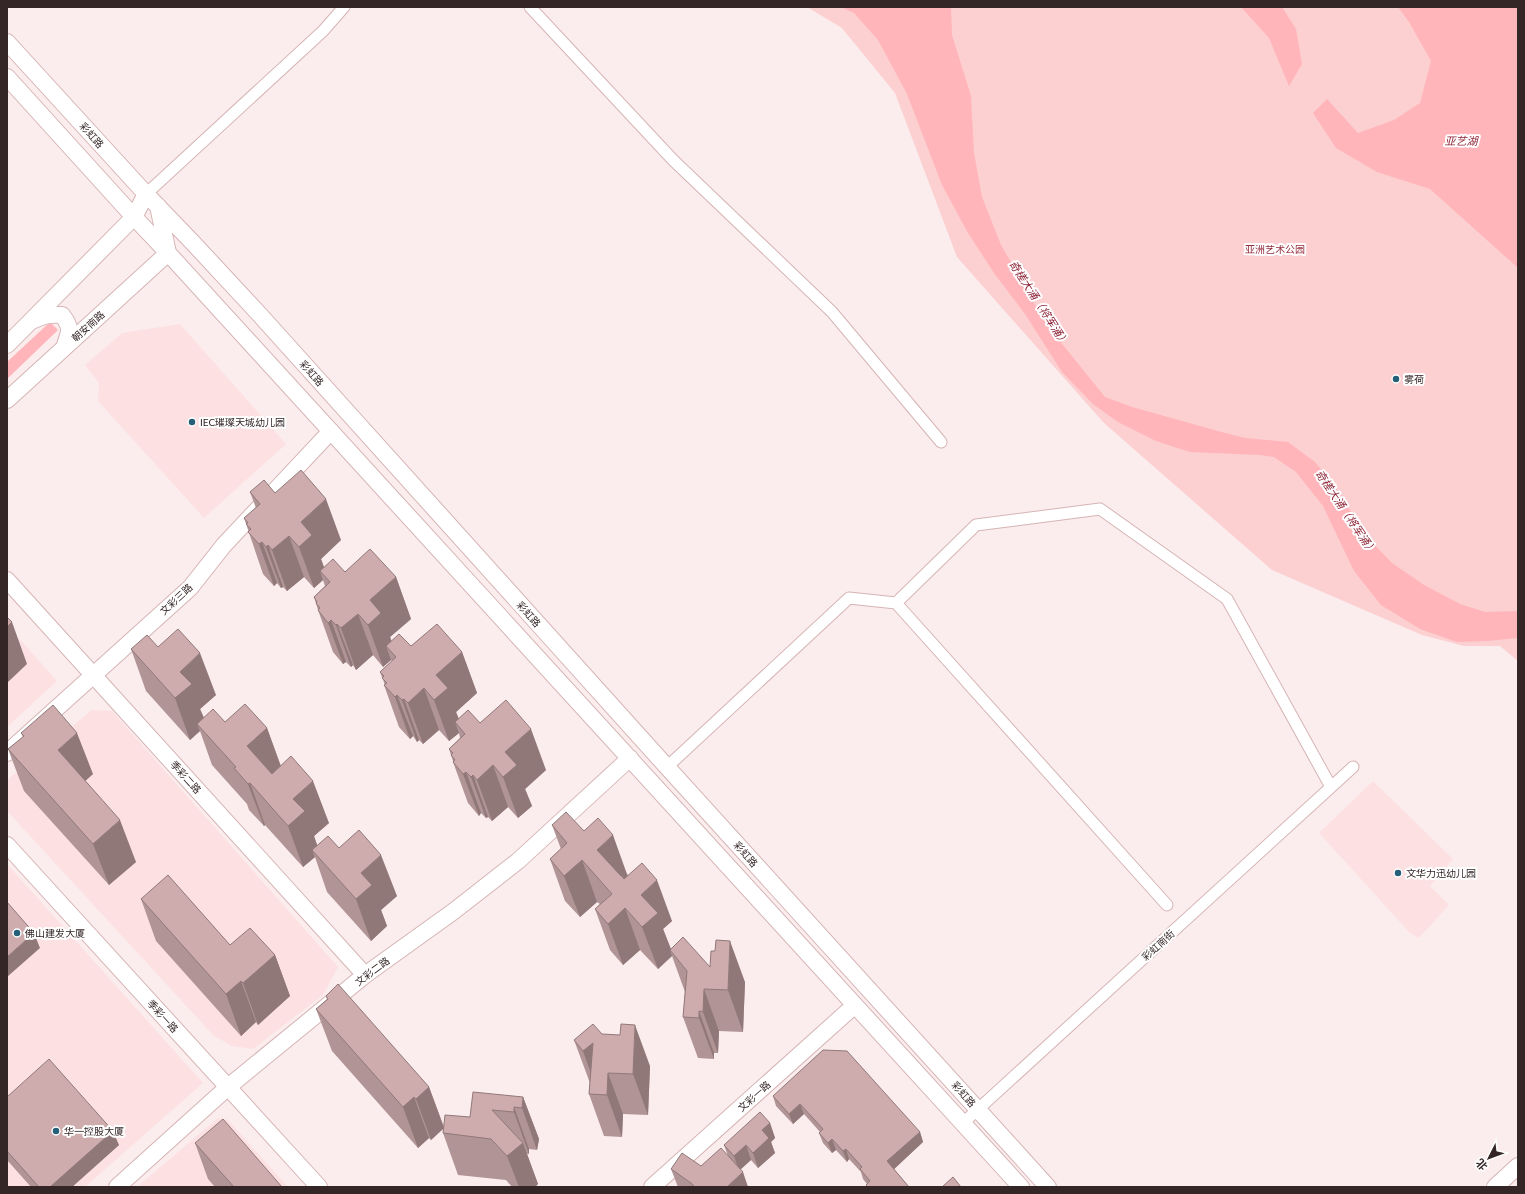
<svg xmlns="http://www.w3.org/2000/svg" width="1525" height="1194" font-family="Lato,'Noto Sans SC',sans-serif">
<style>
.built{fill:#fde1e2}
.green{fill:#fccfd1}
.water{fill:#ffb5b9}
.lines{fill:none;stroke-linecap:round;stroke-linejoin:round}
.street-casing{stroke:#d6b4b5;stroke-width:13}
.secondary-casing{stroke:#d6b4b5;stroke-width:18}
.street{stroke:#fff;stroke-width:11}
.secondary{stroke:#fff;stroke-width:16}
.wall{fill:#b19495}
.shaded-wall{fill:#907879}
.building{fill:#ceacad;stroke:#907879}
.poi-dot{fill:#255f78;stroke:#fff;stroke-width:1.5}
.labels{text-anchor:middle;stroke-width:4;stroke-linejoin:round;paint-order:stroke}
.street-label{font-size:10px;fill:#342627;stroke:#fff}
.park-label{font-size:10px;fill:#952e3e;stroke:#fff}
.poi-label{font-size:10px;fill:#342627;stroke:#fff;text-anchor:start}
.water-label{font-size:11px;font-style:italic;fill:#8e2638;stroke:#fff}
</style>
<rect width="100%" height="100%" fill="#fbeced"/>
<path class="built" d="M 180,324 L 286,444 L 204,518 L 98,401 L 99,383 L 85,365 L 122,333 Z
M 7,625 L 57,681 L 7,727 Z
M 92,710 L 112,711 L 338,967 L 323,995 L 253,1049 L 232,1046 L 214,1036 L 7,811 L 7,780 Z
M 1373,781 L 1453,859 L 1430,886 L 1449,905 L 1419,938 L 1410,933 L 1319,833 Z
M 7,864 L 203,1083 L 85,1187 L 7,1187 Z
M 218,1118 L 228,1120 L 288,1187 L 137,1187 Z"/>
<path class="green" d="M 807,7 L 1518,7 L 1518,661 L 1500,646 L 1464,646 L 1422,635 L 1272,570 L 1104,423 L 957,257 L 895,93 L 842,28 Z"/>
<path class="water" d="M 841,7 L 951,7 L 952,35 L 971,96 L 974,153 L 982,197 L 1001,245 L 1046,324 L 1105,397 L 1132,407 L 1225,433 L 1245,438 L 1288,442 L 1315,462 L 1336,488 L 1367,537 L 1392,563 L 1424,585 L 1460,604 L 1485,612 L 1518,611 L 1518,638 L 1487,641 L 1457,642 L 1420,629 L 1381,605 L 1354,571 L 1323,506 L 1296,472 L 1274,457 L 1260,455 L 1190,452 L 1156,441 L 1118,422 L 1093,404 L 1062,372 L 1025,314 L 994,273 L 968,233 L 942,185 L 907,94 L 878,40 L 854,13 Z
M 1241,7 L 1282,7 L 1296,29 L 1302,64 L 1289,86 L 1269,38 Z
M 1398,7 L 1518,7 L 1518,270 L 1517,267 L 1430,189 L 1377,172 L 1336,148 L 1313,113 L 1327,99 L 1358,133 L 1394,120 L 1420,103 L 1431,61 L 1409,22 Z
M 50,322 L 58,330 L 7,379 L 7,362 Z"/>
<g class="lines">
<g class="street-casing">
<path id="street" d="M 530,7 L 673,160 L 832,312 L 941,442
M 146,194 L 323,31 L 344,7
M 896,603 L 1167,905
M 667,767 L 849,598 L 896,603 L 976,525 L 1100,509 L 1227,599 L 1331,787
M 963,1123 L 1353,767"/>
</g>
<g class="secondary-casing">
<path id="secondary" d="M 7,42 L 146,194 L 195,245 L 260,315 L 667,767 L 1048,1187
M 7,77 L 134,217 L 168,253 L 1021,1187
M 34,320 C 44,315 51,314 62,315 C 73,329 69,332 64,348
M 7,345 L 134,217 L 146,194
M 7,400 L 168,253 L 158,206
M 7,580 L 365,975
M 7,753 L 190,588 L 224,545 L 331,431
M 7,845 L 319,1187
M 117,1187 L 228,1087 L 365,975 L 454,911 L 518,861 L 630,758
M 652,1187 L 855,1005
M 1495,1187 L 1518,1166"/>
</g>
<use href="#street" class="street"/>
<use href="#secondary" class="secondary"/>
</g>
<path class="wall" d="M 250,492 L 275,493 L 341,540 L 321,559 L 324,567 L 345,572 L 396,577 L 411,619 L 390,637 L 391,641 L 411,646 L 462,652 L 477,693 L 456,712 L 459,719 L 480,723 L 546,770 L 525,789 L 532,806 L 518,818 L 508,807 L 492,821 L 488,817 L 486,818 L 481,813 L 479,816 L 468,803 L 453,762 L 453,761 L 449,749 L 460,738 L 459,733 L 449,741 L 439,730 L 423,744 L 419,740 L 417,742 L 413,736 L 410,739 L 399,727 L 384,685 L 385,685 L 380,672 L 392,661 L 391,660 L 383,667 L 373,655 L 356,670 L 353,665 L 351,667 L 346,662 L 343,664 L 333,652 L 318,610 L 314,597 L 325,586 L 323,580 L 314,588 L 304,577 L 287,591 L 283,587 L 281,588 L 277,583 L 274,586 L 263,574 L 244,518 L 256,508 Z
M 158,647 L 216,695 L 200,709 L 204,718 L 267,728 L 281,766 L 329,823 L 314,836 L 317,846 L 339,848 L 397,896 L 381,910 L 387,926 L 371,941 L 327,892 L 315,857 L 303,867 L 265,825 L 264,826 L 249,810 L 247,804 L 212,765 L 200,731 L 190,740 L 146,691 L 131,649 Z
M 21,733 L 93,774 L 85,781 L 136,862 L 109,885 L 24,791 L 8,749 L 23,737 Z
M 552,825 L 584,831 L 628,875 L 672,921 L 663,929 L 671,949 L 710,967 L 745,982 L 743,1032 L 719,1031 L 718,1053 L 714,1053 L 714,1059 L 698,1058 L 683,1017 L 685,992 L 672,956 L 658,969 L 640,950 L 623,965 L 610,950 L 595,909 L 600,904 L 597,902 L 580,917 L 565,901 L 550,859 L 561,849 Z
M 141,899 L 230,945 L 275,955 L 290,996 L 258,1025 L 256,1022 L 241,1036 L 156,941 Z
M 326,996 L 429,1087 L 444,1127 L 523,1097 L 539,1139 L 537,1150 L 529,1149 L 529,1154 L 527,1154 L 538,1184 L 535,1187 L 512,1187 L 506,1180 L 458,1175 L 443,1133 L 443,1129 L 431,1140 L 429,1138 L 418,1148 L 332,1051 L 316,1009 L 327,999 Z
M 602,1034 L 650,1066 L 648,1115 L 623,1114 L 622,1137 L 604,1136 L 589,1094 L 590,1083 L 574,1040 Z
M 773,1096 L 920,1132 L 923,1142 L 894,1169 L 909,1187 L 867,1187 L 866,1185 L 867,1184 L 863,1179 L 861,1172 L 849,1159 L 847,1162 L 836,1150 L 832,1153 L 823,1143 L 819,1133 L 820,1132 L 804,1114 L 793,1124 L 776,1106 Z
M 7,1097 L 119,1145 L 72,1187 L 31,1187 L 7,1160 Z
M 770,1123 L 775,1138 L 771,1142 L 775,1153 L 758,1168 L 751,1160 L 740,1169 L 748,1187 L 678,1187 L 671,1169 L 701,1166 L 728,1156 L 724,1145 Z
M 195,1143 L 282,1187 L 215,1187 L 208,1179 Z"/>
<path class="shaded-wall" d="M 326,499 L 341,540 L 321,559 L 327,576 L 320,571 L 323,580 L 314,588 L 299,547 L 301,522 Z
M 289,536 L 304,577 L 287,591 L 272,550 Z
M 262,542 L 277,583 L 274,586 L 259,544 Z
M 268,545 L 283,587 L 281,588 L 266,547 Z
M 396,577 L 411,619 L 390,637 L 397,655 L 386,646 L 391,660 L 383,667 L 368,625 L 370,600 Z
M 358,614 L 373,655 L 356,670 L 341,628 Z
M 331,620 L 346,662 L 343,664 L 328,623 Z
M 12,622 L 27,664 L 7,683 L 7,627 Z
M 337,624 L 353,665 L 351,667 L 336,625 Z
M 462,652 L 477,693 L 456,712 L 463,730 L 455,722 L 459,733 L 449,741 L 434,700 L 436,675 Z
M 200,653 L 216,695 L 200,709 L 207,725 L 197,724 L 200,731 L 190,740 L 175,698 L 180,672 Z
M 424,688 L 439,730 L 423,744 L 408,703 Z
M 397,695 L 413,736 L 410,739 L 395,697 Z
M 404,699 L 419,740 L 417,742 L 402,700 Z
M 267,728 L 282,770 L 262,788 L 247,746 Z
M 531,729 L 546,770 L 525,789 L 532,806 L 518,818 L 503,777 L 505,752 Z
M 77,733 L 93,774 L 73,792 L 58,750 Z
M 493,765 L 508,807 L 492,821 L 477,780 Z
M 466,772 L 481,813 L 479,816 L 463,774 Z
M 473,775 L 488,817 L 486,818 L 471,777 Z
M 313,781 L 329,823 L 314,836 L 320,853 L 312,850 L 315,857 L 303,867 L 288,826 L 293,799 Z
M 250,783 L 265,825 L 264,826 L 248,784 Z
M 120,820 L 136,862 L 109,885 L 93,844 Z
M 613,835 L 628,877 L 612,892 L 597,850 Z
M 381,855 L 397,896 L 381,910 L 387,926 L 371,941 L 356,899 L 361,873 Z
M 582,860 L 597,902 L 580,917 L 564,876 Z
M 657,880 L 672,921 L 663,929 L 672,952 L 670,950 L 672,956 L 658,969 L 642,927 L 641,895 Z
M 625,908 L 640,950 L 623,965 L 608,924 Z
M 34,933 L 40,948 L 7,977 L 7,957 Z
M 730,941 L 745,982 L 743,1032 L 728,990 Z
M 275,955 L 290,996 L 258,1025 L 243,983 Z
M 241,981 L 256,1022 L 241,1036 L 226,994 Z
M 704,989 L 719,1031 L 718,1053 L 703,1012 Z
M 699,1011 L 714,1053 L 714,1059 L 699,1018 Z
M 635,1025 L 650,1066 L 648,1115 L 633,1074 Z
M 593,1043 L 608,1073 L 623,1114 L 622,1137 L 607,1095 L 598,1093 L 583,1051 Z
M 429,1087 L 444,1128 L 431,1140 L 416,1099 Z
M 414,1097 L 429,1138 L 418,1148 L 403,1107 Z
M 523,1097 L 539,1139 L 537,1150 L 522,1108 Z
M 800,1104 L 804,1114 L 793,1124 L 789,1114 Z
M 514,1107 L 529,1149 L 529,1154 L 514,1112 Z
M 770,1123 L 775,1138 L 771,1142 L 775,1153 L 758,1168 L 753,1153 L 762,1130 Z
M 113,1131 L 119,1145 L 72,1187 L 50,1187 Z
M 920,1132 L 923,1142 L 891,1172 L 887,1161 Z
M 832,1139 L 836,1150 L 832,1153 L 828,1143 Z
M 523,1143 L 538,1184 L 535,1187 L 519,1187 L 507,1156 Z
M 746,1145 L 751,1160 L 739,1171 L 734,1156 Z
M 846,1149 L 849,1159 L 847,1162 L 843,1151 Z
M 743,1172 L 748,1187 L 727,1187 Z"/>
<path class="building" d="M 301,470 L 326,499 L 301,522 L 312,535 L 299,547 L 289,536 L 272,550 L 268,545 L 266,547 L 262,542 L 259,544 L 248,532 L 251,529 L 246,524 L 248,523 L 244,518 L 260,504 L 250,492 L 264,480 L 275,493 Z
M 370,549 L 396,577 L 370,600 L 381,613 L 368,625 L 358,614 L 341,628 L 337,624 L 336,625 L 331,620 L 328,623 L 318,610 L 320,608 L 316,603 L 317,602 L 314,597 L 330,582 L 320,571 L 333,559 L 345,572 Z
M 7,617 L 12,622 L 7,627 Z
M 437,624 L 462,652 L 436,675 L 448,688 L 434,700 L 424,688 L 408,703 L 404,699 L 402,700 L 397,695 L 395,697 L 384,685 L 387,683 L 382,678 L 384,676 L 380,672 L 396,657 L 386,646 L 399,634 L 411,646 Z
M 178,629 L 200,653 L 180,672 L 192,684 L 175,698 L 131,649 L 147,635 L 158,647 Z
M 506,700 L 531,729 L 505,752 L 517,765 L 503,777 L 493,765 L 477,780 L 473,775 L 471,777 L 466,772 L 463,774 L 453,762 L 455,760 L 451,755 L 453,753 L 449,749 L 465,734 L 455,722 L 468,710 L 480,723 Z
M 245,704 L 267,728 L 247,746 L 272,774 L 291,756 L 313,781 L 293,799 L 305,811 L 288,826 L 250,783 L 248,784 L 234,768 L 236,767 L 197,724 L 213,709 L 225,722 Z
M 53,705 L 77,733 L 58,750 L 120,820 L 93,844 L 8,749 L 24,736 L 21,733 Z
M 566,812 L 584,831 L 598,818 L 613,835 L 597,850 L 621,876 L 622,876 L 624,879 L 642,863 L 657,880 L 641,895 L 658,913 L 642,927 L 625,908 L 608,924 L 595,909 L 612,894 L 582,860 L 564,876 L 550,859 L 567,843 L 552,825 Z
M 359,830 L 381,855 L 361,873 L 372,885 L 356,899 L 312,850 L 328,836 L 339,848 Z
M 168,875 L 230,945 L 250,928 L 275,955 L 243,983 L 241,981 L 226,994 L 141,899 Z
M 7,902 L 34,933 L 7,957 Z
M 683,937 L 710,967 L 711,951 L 715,951 L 716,940 L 730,941 L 728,990 L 704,989 L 703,1012 L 699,1011 L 699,1018 L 683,1017 L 687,971 L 670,950 Z
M 338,984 L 429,1087 L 416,1099 L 414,1097 L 403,1107 L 316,1009 L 328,999 L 326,996 Z
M 593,1024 L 602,1034 L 620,1035 L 621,1024 L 635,1025 L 633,1074 L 608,1073 L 607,1095 L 589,1094 L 593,1043 L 583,1051 L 574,1040 Z
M 823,1050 L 847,1051 L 920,1132 L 887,1161 L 909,1187 L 868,1187 L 866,1185 L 870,1181 L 860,1169 L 862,1167 L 846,1149 L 843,1151 L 832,1139 L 828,1143 L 819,1133 L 823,1129 L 800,1104 L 789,1114 L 773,1096 Z
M 49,1059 L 113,1131 L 50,1187 L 39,1187 L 7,1151 L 7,1097 Z
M 473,1092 L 523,1097 L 522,1108 L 514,1107 L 514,1112 L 492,1110 L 523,1143 L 507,1156 L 491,1139 L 443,1133 L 445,1115 L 470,1117 Z
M 760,1112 L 770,1123 L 762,1130 L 769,1138 L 753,1153 L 746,1145 L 734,1156 L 724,1145 Z
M 223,1119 L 282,1187 L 234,1187 L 195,1143 Z
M 721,1148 L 743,1172 L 727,1187 L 695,1187 L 691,1183 L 671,1169 L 682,1153 L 701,1166 Z
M 953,1177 L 961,1187 L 942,1187 Z"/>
<g class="poi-dot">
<circle cx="1396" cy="379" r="4"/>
<circle cx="192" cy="422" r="4"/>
<circle cx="1398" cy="873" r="4"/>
<circle cx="17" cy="933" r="4"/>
<circle cx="56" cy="1131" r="4"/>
</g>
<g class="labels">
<g class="street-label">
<text transform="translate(92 135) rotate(48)" y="4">彩虹路</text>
<text transform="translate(88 326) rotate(-42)" y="4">朝安南路</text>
<text transform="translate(312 373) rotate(48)" y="4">彩虹路</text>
<text transform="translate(176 599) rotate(-43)" y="4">文彩三路</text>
<text transform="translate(529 614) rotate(48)" y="4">彩虹路</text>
<text transform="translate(186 777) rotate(48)" y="4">季彩二路</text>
<text transform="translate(746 854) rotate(48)" y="4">彩虹路</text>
<text transform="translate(1158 945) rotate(-42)" y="4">彩虹南街</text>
<text transform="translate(372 971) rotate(-37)" y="4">文彩二路</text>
<text transform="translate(163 1016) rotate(48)" y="4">季彩一路</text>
<text transform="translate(964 1094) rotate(48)" y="4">彩虹路</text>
<text transform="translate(754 1096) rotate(-42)" y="4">文彩一路</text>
</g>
<g class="park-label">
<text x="1275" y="253">亚洲艺术公园</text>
</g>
<g class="poi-label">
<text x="1404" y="383">雾荷</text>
<text x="200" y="426">IEC璀璨天城幼儿园</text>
<text x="1406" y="877">文华力迅幼儿园</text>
<text x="25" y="937">佛山建发大厦</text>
<text x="64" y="1135">华一控股大厦</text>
</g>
<g class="water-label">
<text x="1461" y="145">亚艺湖</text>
<text transform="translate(1039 303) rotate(57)" y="4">奇槎大涌（将军涌）</text>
<text transform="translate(1346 512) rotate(56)" y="4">奇槎大涌（将军涌）</text>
</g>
</g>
<rect width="1525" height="1194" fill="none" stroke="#342627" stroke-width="16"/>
<g transform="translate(1489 1158) rotate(228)" stroke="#ffffff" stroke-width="3" paint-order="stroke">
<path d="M0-3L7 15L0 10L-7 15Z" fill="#342627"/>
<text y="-6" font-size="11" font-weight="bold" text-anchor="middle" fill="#342627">北</text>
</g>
</svg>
